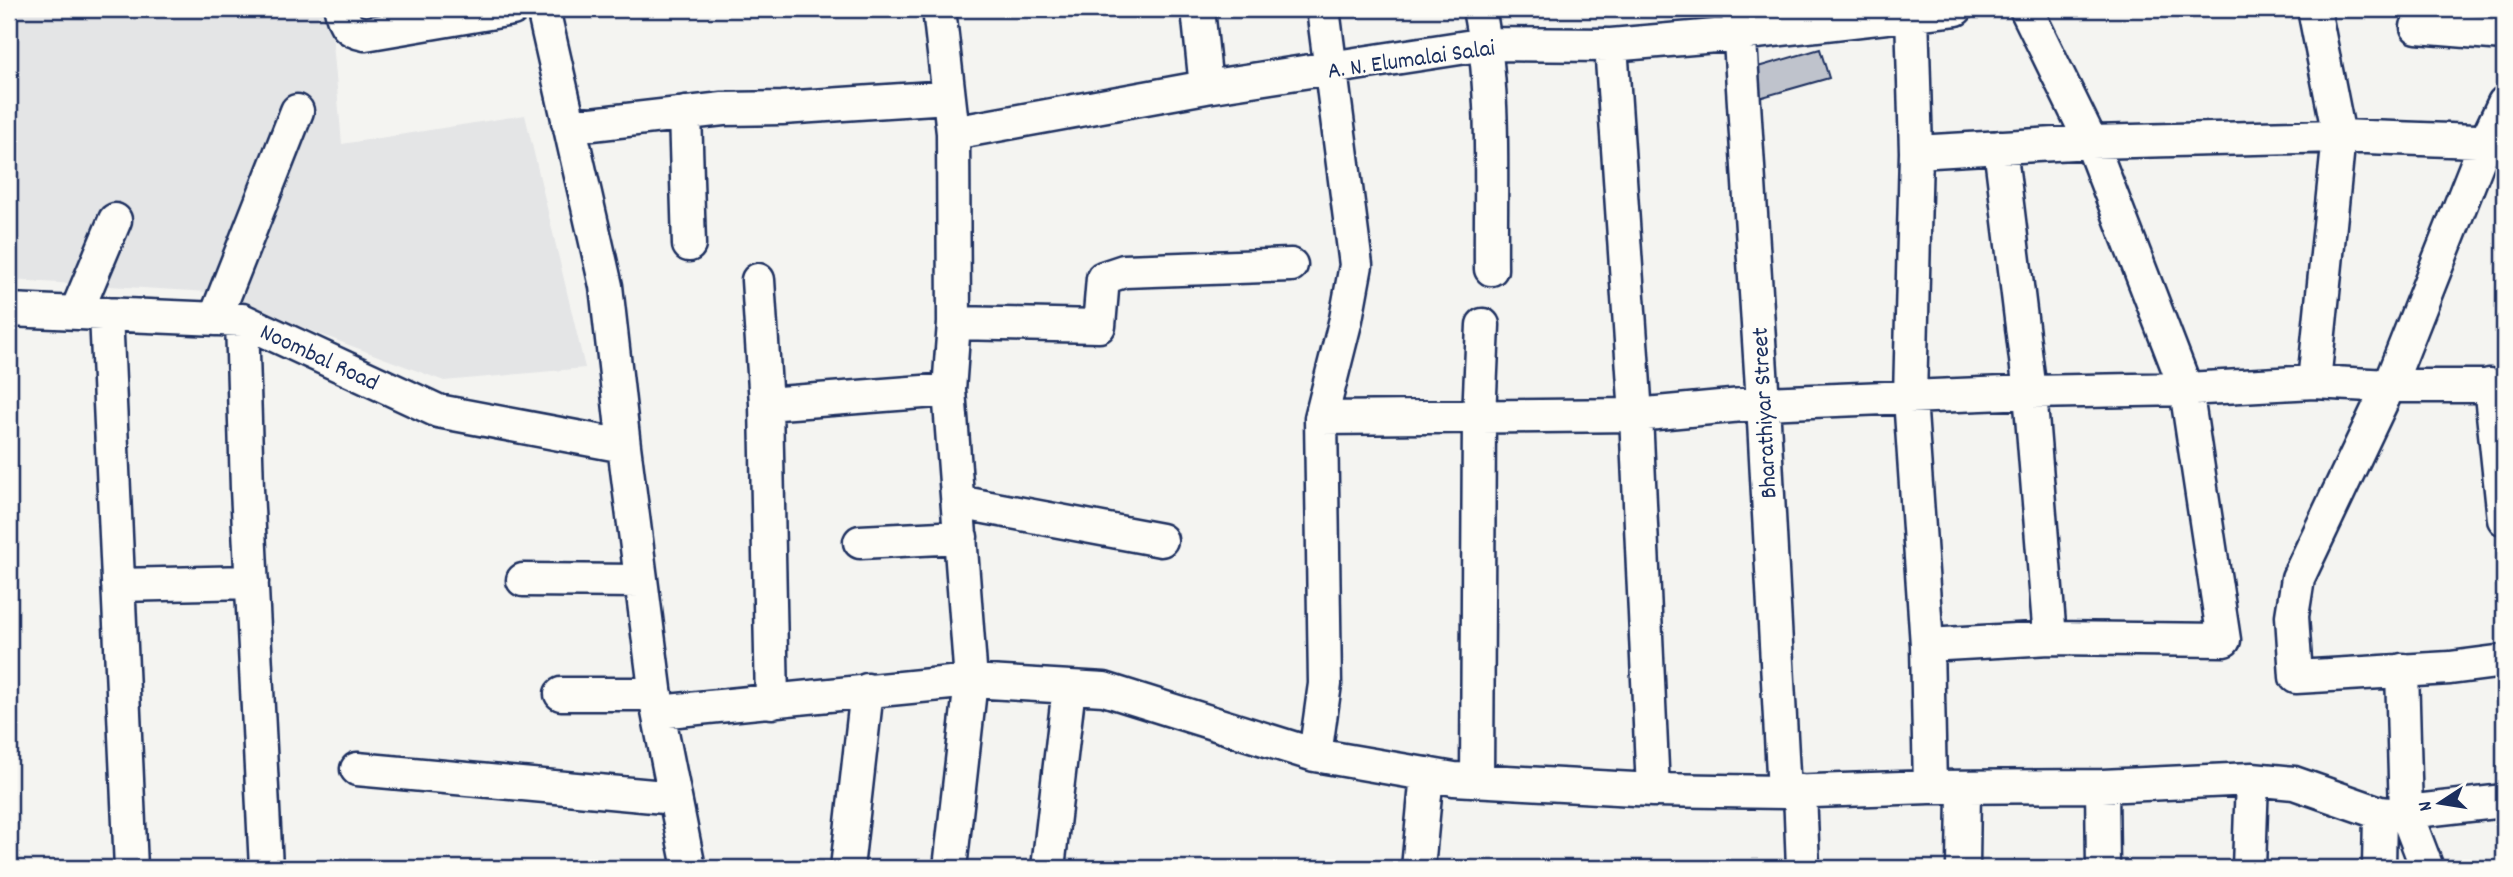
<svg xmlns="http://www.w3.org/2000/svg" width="2513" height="877" font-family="Dekko,sans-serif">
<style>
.built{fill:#e4e5e6}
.building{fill:#bfc3cc;stroke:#1b2f5e;stroke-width:2}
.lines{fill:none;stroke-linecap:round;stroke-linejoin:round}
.minor-casing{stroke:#1b2f5e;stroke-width:37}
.minor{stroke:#fdfcf7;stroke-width:32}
.labels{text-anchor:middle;stroke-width:5;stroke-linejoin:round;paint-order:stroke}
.street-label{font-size:24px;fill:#1b2f5e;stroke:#fdfcf7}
</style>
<rect width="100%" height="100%" fill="#f4f4f1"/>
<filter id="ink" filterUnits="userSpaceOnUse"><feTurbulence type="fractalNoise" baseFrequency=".0143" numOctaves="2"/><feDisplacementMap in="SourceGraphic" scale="14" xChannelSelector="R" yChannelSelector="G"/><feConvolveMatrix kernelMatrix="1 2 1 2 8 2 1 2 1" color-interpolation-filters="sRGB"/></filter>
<g filter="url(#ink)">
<path class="built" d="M 9,9 L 330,9 L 342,144 L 525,115 L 585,368 L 444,381 L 209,292 L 9,280 Z"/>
<path class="building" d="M 1820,49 L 1829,78 L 1759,98 L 1751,69 Z"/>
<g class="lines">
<g class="minor-casing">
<path id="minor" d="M 341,9 C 344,25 348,31 365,34 L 512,9
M 543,9 L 606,286 L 624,446 L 658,712 L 689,868
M 939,9 L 953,133 L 954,323 L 949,390 L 971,681 L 950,868
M 1198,9 L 1206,87
M 1479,9 C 1496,93 1490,183 1491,269
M 1738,9 L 1763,403 L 1784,792
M 2026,9 L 2091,142 L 2186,389 L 2314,382 L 2389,386 L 2504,386
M 2417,27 L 2504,34
M 1611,45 L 1636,415 L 1653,790
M 2504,103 L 2486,141 L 2389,386 L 2298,578 L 2292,616 L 2296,677 L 2450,668 L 2504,661
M 685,113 L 689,245
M 568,122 L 592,124 L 723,109 L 782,108 L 948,97
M 953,133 L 1206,87 L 1486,44 L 1611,45 L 1739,34 L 1956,9
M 2000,147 L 2030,392 L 2050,638
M 1916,152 L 2091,142 L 2339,136 L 2504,142
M 758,280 L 766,404 L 772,702
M 9,310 L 242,320 L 438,411 L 624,446
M 76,313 L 115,220
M 106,314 L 131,868
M 215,319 L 297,111
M 242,320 L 247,489 L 266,868
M 954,323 L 1099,326 L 1103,278 L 1124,271 L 1291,265
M 2314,382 L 2339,136 L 2314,9
M 2490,385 L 2504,519
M 766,404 L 949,390
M 1321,418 L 1636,415 L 1763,403 L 2030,392 L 2186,389 L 2224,640 L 2050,638 L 1927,645 L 1910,398 L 1916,152 L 1912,13
M 958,502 L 1161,540
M 860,542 L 961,537
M 523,580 L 641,581
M 118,585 L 252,582
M 1927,645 L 1930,787
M 2402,670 L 2406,813 L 2427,868
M 561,694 L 656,694
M 658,712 L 971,681 L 1104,689 L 1315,755 L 1454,779 L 1653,790 L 1784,792 L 1930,787 L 2102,786 L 2252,779 L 2294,783 L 2380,813 L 2389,814 L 2504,801
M 1315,755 L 1325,684 L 1321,418 L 1346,319 L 1356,265 L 1323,9
M 357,769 L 675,798
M 1477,780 L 1479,417 L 1483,325
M 2102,786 L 2103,868
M 1800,791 L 1803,868
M 847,868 L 867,690
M 1048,868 L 1069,687
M 1418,868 L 1427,774
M 1963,868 L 1964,787
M 2249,868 L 2252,779
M 2379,868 L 2380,813"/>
</g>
<use href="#minor" class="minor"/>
</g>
</g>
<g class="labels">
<g class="street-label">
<text transform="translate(1411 58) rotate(-8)" y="8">A. N. Elumalai Salai</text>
<text transform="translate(320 356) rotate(25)" y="8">Noombal Road</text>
<text transform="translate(1763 413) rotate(-93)" y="8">Bharathiyar Street</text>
</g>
</g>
<rect width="2513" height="877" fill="none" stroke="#fdfcf7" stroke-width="35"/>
<rect x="18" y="18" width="2478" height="842" fill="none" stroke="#1b2f5e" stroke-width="2.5" filter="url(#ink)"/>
<g transform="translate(2440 803) rotate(258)" stroke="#fdfcf7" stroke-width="5" paint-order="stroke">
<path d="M0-5L12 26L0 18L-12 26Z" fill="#1b2f5e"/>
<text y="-10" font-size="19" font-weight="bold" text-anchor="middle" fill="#1b2f5e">N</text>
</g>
</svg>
